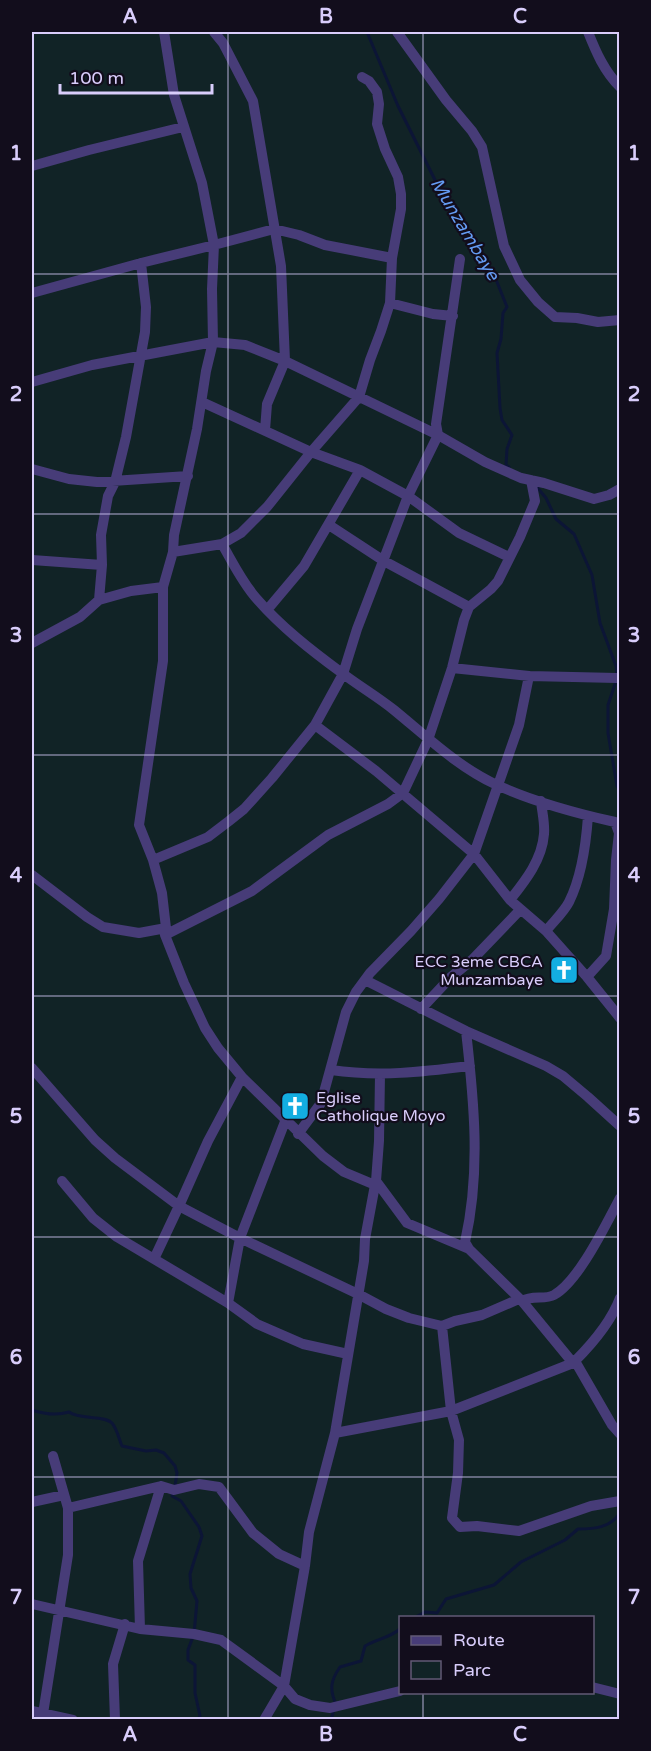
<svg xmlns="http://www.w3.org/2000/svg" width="651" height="1751" font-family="'Varela Round',sans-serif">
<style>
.green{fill:#112326;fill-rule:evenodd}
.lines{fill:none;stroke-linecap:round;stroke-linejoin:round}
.stream{stroke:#0c1536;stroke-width:3}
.minor{stroke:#473c78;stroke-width:10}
.grid{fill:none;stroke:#d9cdfb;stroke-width:1.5;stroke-opacity:0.55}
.labels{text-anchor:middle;stroke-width:4.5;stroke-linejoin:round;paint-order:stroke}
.poi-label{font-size:16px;fill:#d9cdfb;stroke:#120d1c;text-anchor:end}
.water-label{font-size:18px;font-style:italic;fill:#649bf2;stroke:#120d1c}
.neatline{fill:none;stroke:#d9cdfb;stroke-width:2}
.grid-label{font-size:20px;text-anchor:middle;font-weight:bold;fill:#d9cdfb}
</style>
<rect width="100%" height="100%" fill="#120d1c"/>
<path class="green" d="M 32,32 L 619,32 L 619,1719 L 32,1720 ZM 400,1618 L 592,1618 L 592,1692 L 400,1692 Z"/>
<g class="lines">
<path class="stream" d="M 367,32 L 398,106 L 435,180 L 473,243 L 493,272 L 507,307 L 503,313 L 501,339 L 497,353 L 500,408 L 502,420 L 512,435 L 507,449 L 506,465 L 509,467
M 536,486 L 546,498 L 556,519 L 574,534 L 592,575 L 600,623 L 616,666 L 617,674
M 616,681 L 608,705 L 608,733 L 617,786 L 620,790
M 32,1410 C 44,1414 56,1416 69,1412 C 80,1420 104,1415 112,1423 C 117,1429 119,1439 122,1446 L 146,1451 L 156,1450 L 164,1453 L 175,1466 L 177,1473 L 175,1486
M 173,1492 L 172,1496 L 181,1501 L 199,1527 L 202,1536 L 190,1574 L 191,1588 L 197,1601 L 194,1634 L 188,1650 L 188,1660 L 195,1665 L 195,1693 L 200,1716 L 198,1720
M 414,1618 L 425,1612 L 437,1613 L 446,1599 L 494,1585 L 521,1562 L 565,1540 L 578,1529 C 594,1529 610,1528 620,1513
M 336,1704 C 329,1689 331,1680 340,1667 L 361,1661 L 365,1646 C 377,1639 389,1638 400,1629
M 331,1720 L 334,1709"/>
<path class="minor" d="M 164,32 L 174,95 L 202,183 L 214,245 L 212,289 L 213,342 L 206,371 L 197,429 L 174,535 L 173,552 L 163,587 L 163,661 L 139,825 L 153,860 L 162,893 L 166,928 L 165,935 L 184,983 L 205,1028 L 218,1048 L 242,1077 L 323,1156 L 344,1172 L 375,1185 L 376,1181 L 407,1223 L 469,1249 L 522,1301 L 573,1363 L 575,1361 L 612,1425 L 620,1434
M 214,32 L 223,43 L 253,101 L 281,266 L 285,361 L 267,404 L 265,430
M 397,32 L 446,100 L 472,131 L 482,147 L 504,246 L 520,280 L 538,302 L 555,317 L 577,318 L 598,322 L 620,320
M 588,32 C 596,52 604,71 620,87
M 32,166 L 89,150 L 183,127
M 32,293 L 141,263 L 214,245 L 274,229 L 299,235 L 325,245 L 392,258
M 390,303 L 433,314 L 453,316
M 32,382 L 92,365 L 213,342 L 245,345 L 285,361 L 438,435 L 485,462 L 521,478 L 544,483 L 594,499 L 609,495 L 620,489
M 202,402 L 311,452 L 360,470 L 408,496 L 459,533 L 509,557
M 32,469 L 69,479 L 97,482 L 188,476
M 329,525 L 384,561 L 469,607
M 222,544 C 233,563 242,582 256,598 C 281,627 312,651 342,673 C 359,686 378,697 394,710 C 427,737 458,767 497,785 C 534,802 575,813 615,822 L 619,833 L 616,860 L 614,909 L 606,956 L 587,977
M 173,552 L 222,544 L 241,533 L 267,507 L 311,452 L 359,397 L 370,360 L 381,331 L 390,303 L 392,258 L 401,209 L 401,194 L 398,177 L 385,149 L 377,124 L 379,104 L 377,92 L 369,81 L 362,77
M 32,560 L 102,565
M 99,600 L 102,565 L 101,535 L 108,496 L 115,482 L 126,437 L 145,332 L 146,307 L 141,263
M 267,610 L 304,566 L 360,470
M 32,643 L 80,617 L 99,600 L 131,591 L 163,587
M 452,668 L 529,676 L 617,678
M 315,725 L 376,771 L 474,854 L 510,900 L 546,931 L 587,977 L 620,1018
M 153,860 L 208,837 L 229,821 L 244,809 L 272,778 L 315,725 L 343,674 L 357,629 L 408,496 L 438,435 L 436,424 L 460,259
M 32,875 L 87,917 L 103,927 L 139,933 L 166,928
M 510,900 C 525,881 542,860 544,834 C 545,823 542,812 541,801
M 546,931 C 553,922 564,912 569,902 C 582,876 586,845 588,816
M 165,935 L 252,891 L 328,835 L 388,804 L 403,793 L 428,740 L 452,668 L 464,620 L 469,607 L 491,589 L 498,581 L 520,537 L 535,501 L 531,480
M 365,980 L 466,1031 L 546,1066 L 563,1076 L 588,1097 L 620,1126
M 421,1009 L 451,977 L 472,960 L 520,910
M 466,1031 C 474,1101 481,1172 465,1242 L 469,1249
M 32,1068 L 95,1140 L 115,1158 L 179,1206 L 240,1238 L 358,1294 L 386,1309 L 409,1318 L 442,1326 L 455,1321 L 482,1315 L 519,1299
M 331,1070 C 380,1077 421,1072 470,1066
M 298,1134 L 321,1103 L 346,1012 L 356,992 L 370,973 L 411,931 L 439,899 L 474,854 L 519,725 L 529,676
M 62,1181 L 93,1218 L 117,1237 L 228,1303 L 257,1324 L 303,1344 L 348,1354
M 376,1181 L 379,1141 L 380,1074
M 154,1259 L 179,1206 L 208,1141 L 242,1077
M 522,1301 C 532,1295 545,1300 554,1295 C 579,1281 606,1224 620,1198
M 228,1303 L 240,1238 L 286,1119
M 442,1326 L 451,1411 L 459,1440 L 458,1473 L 452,1518 L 460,1527 L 477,1526 L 519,1531 L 591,1506 L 620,1501
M 575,1361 C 593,1343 611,1322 620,1298
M 335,1433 L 451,1411 L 573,1363
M 32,1502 L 64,1495
M 68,1508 L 161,1486 L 174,1490 L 199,1484 L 219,1487 L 253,1533 L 279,1554 L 305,1566
M 32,1604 L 140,1629 L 194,1634 L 221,1640 L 284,1686 L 295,1699 L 310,1705 L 330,1708 L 400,1691
M 140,1629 L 138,1561 L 161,1486
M 592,1687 L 620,1694
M 32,1711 L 73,1720
M 42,1720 L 68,1555 L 68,1508 L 53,1456
M 115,1720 L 113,1664 L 125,1624
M 264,1720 L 284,1686 L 305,1566 L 309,1532 L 335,1433 L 364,1261 L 365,1239 L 375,1185"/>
</g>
<path class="grid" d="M 228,32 L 228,1720M 423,32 L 423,1618M 32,274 L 620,274M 32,514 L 620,514M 32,755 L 620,755M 32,996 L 620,996M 32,1237 L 620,1237M 32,1477 L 620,1477M 423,1692 L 423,1720"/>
<defs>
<g id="church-square" transform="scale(1.5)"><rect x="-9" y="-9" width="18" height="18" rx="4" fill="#13ade1" stroke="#120d1c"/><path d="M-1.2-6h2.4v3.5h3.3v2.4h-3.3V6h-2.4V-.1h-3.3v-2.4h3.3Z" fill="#fff"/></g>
</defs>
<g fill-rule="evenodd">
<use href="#church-square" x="564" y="970"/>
<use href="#church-square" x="295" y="1106"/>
</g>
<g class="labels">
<g class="poi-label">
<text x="543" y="967">ECC 3eme CBCA<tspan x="543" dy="18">Munzambaye</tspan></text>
<text x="316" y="1103" text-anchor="start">Eglise<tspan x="316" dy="18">Catholique Moyo</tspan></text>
</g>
<g class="water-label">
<text transform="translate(465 229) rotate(59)" y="6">Munzambaye</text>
</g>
</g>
<rect width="651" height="1751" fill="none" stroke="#120d1c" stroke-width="66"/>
<rect x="399" y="1616" width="195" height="78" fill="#120d1c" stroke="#625a75" stroke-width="1.5"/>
<rect x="411" y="1636" width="30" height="9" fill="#473c78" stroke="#625a75" stroke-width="1.5"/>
<text x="453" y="1646" font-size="18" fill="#d9cdfb">Route</text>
<rect x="411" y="1661" width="30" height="18" fill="#112326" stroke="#625a75" stroke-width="1.5"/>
<text x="453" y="1676" font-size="18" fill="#d9cdfb">Parc</text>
<path d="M60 84v9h152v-9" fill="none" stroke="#d9cdfb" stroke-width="3"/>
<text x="69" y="84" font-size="18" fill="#d9cdfb" stroke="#120d1c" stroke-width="4.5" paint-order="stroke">100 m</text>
<rect x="33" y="33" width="585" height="1685" class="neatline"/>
<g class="grid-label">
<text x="130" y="23">A</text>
<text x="326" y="23">B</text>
<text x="520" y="23">C</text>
<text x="16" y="160">1</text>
<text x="634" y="160">1</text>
<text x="16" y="401">2</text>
<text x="634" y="401">2</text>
<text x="16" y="642">3</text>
<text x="634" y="642">3</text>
<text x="16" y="882">4</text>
<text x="634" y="882">4</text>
<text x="16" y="1123">5</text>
<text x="634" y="1123">5</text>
<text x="16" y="1364">6</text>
<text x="634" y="1364">6</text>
<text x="16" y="1604">7</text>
<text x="634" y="1604">7</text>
<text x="130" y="1741">A</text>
<text x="326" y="1741">B</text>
<text x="520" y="1741">C</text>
</g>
</svg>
